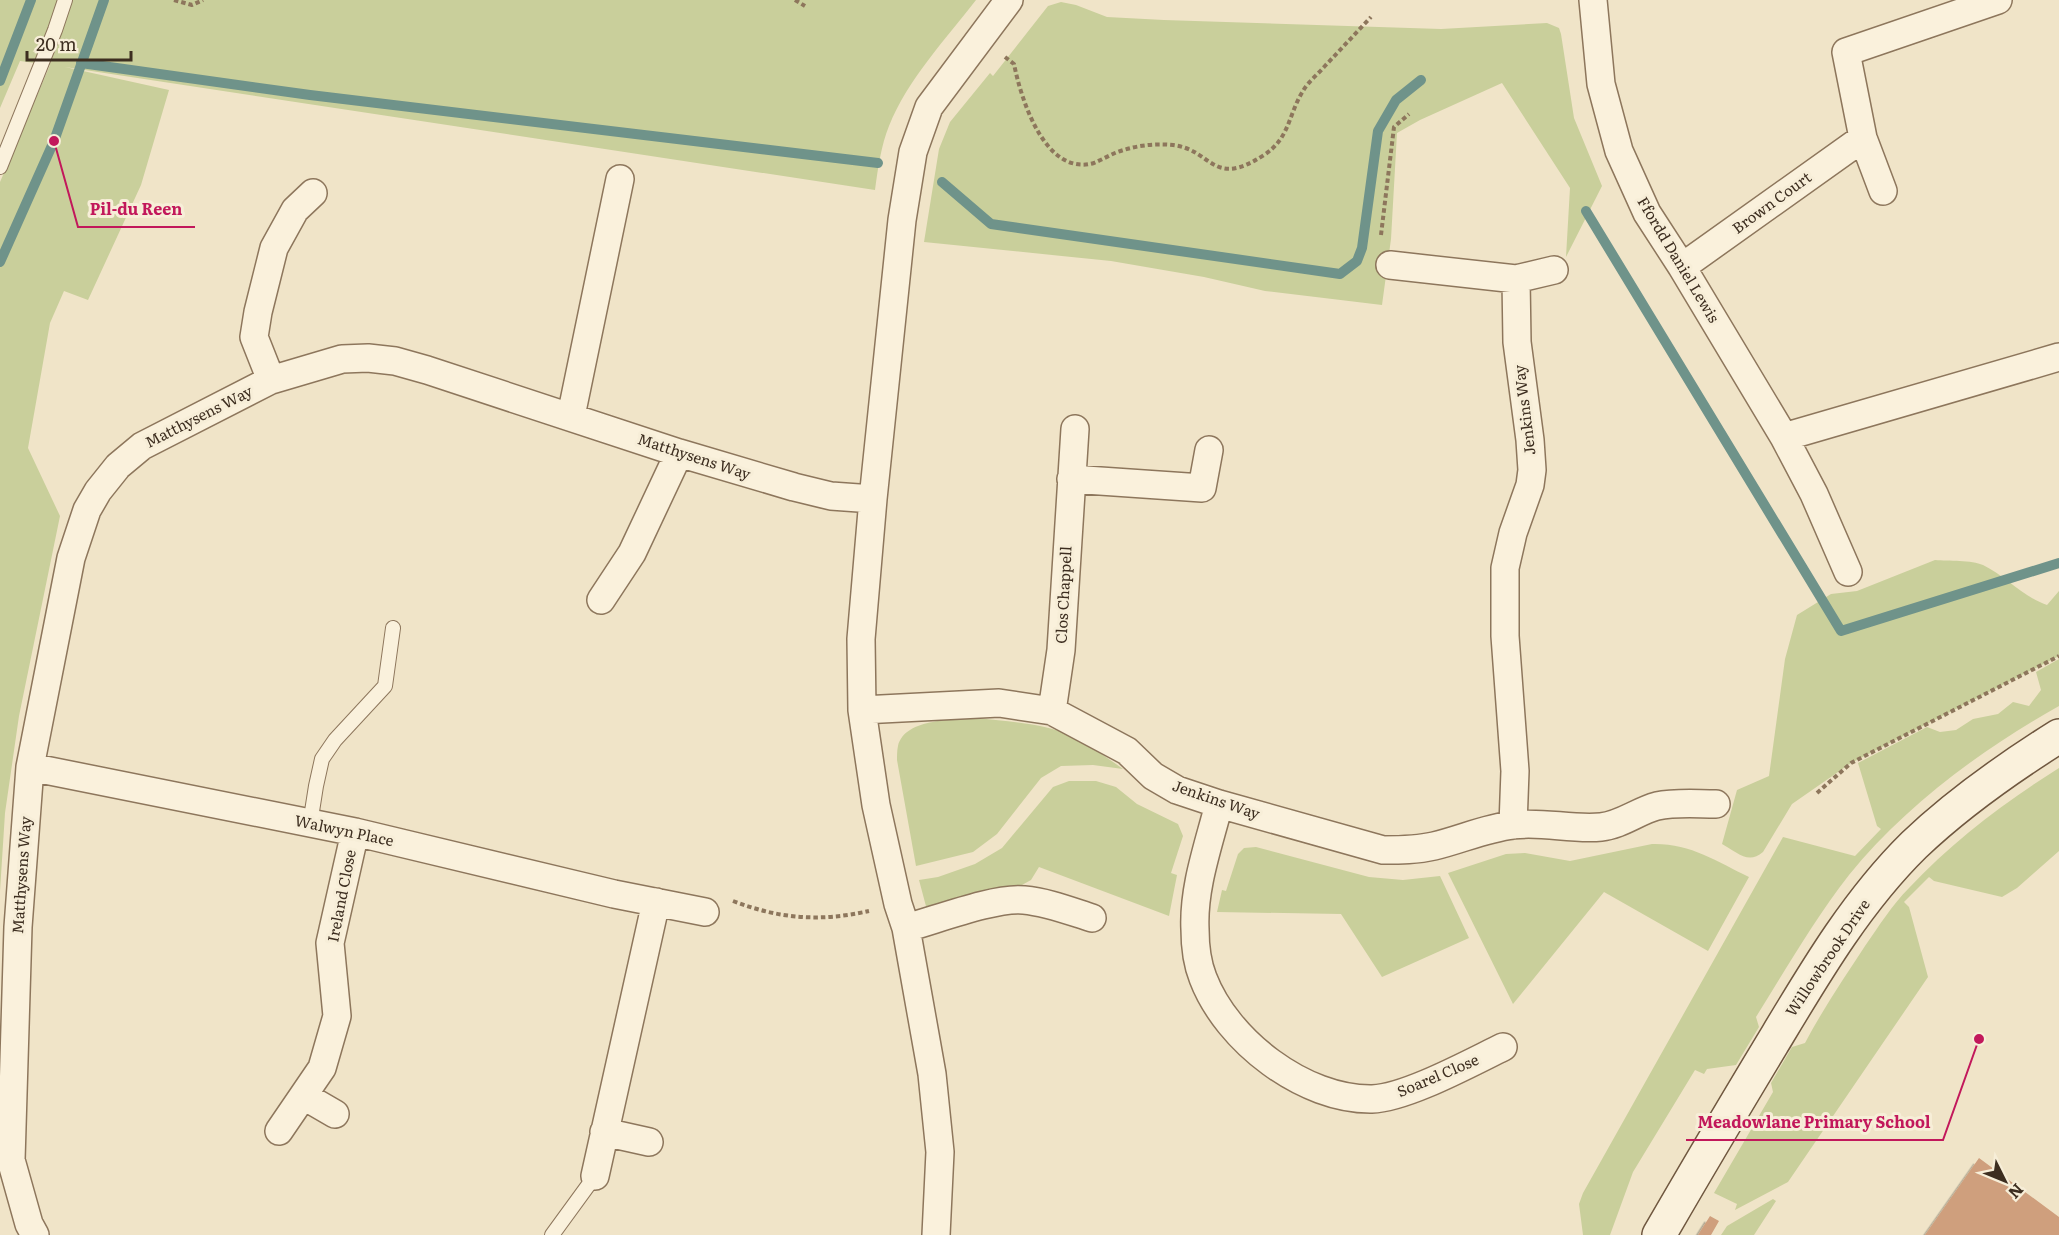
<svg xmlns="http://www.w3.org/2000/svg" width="2059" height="1235" font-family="Literata,serif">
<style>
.green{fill:#c9cf9b}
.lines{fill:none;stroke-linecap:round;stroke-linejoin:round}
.stream{stroke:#6f938a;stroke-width:10}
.building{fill:#cf9f7d;filter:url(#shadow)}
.lane-casing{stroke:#8d765c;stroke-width:16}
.street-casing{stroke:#8d765c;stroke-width:30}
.secondary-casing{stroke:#6f573f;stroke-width:36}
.path{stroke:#8d765c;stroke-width:4;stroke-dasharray:4.5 3;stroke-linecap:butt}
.lane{stroke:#faf1dc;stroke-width:14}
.street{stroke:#faf1dc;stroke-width:27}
.secondary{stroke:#faf1dc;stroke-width:33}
.labels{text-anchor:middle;stroke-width:6;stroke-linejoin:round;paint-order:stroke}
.street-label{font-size:15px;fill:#3d2e20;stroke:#f7eed8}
.leader{fill:none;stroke:#c2185b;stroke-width:2}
.callout-dot{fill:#c2185b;stroke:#f7eed8;stroke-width:2}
.callout-label{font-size:16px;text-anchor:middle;font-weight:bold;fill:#c2185b;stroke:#f7eed8;stroke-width:6;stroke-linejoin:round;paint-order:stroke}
</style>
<defs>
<filter id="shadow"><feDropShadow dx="-5.5" dy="5.5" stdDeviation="0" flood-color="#0004"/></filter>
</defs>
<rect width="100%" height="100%" fill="#f0e4c8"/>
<path class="green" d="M 0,0 L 976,0 C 945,40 908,79 889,126 C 881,146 878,168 875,190 L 65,67 L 169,90 L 141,185 L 88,300 L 64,291 L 50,323 L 28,448 L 60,516 L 19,716 L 5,813 L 0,891 L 0,182 L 50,65 L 20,61 L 0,108 Z
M 1061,2 L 1076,5 L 1107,17 L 1164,20 L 1441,29 L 1547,23 L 1559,28 L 1561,34 L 1574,118 L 1602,186 L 1566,257 L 1570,188 L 1502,83 L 1420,120 L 1397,133 L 1391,239 L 1382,305 L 1265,291 L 1204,277 L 1111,261 L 924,242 L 939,149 L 950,122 L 990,73 L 993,76 L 1048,6 Z
M 1935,560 C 1948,561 1972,560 1983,565 C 2006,576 2023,597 2047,605 L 2059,591 L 2059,656 L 1851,763 L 1792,804 L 1763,852 C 1748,865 1737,852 1722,844 L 1737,790 L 1769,776 L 1785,659 L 1797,615 L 1831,594 L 1857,591 Z
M 2059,659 L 2059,706 C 1982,749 1905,806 1849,875 C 1814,920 1786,969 1756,1017 L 1759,1027 L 1736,1065 L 1707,1069 L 1704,1074 L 1695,1070 L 1633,1172 L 1610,1235 L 1583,1235 L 1579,1204 L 1583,1193 L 1783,837 L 1855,856 L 1881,829 L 1877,826 L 1858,763 L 1927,727 L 1940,732 L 1956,730 L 1973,719 L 1998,714 L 2013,702 L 2029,706 L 2041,690 L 2036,672 Z
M 979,718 C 1009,722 1044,723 1071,736 C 1090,745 1106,757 1123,769 L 1093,765 L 1061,766 L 1041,778 L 997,834 L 973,852 L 916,866 L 897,760 C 897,756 897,750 898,746 C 905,717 957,720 979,718 Z
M 2059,768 L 2059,851 L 2017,888 L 2002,897 L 1934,881 L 1929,877 L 1904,902 L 1909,907 L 1928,977 L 1788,1182 L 1735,1210 L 1737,1204 L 1714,1193 L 1773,1092 L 1771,1083 L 1792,1047 L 1805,1043 C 1823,1009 1844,978 1865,946 C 1879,926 1892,905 1909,888 C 1953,841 2005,802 2059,768 Z
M 1069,781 L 1096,781 L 1116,787 L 1137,804 L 1178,824 L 1183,836 L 1171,873 L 1177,875 L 1169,916 L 1039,867 L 1031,880 L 1013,890 L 927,910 L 919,880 L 938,877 L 975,864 L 1002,848 L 1053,787 Z
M 1652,844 C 1690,843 1716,861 1749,877 L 1708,951 L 1604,892 L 1513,1004 L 1448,873 L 1506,854 L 1525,853 L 1570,861 Z
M 1256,847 L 1369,877 L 1403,880 L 1440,876 L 1469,938 L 1382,977 L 1341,914 L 1217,912 L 1222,890 L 1226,891 L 1238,854 L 1244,848 Z
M 1773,1199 L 1776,1201 L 1754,1235 L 1721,1235 L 1727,1226 Z"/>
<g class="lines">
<path class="stream" d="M 81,63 L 310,95 L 878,163
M 0,81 L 31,0
M 942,182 L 991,224 L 1340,274 L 1357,261 L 1362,248 L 1378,131 L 1396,100 L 1421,80
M 1586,211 L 1841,631 L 2059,563
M 0,262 L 54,141 L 104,0"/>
</g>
<path class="building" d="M 1979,1158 L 2059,1217 L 2059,1235 L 1925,1235 Z
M 1710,1216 L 1719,1221 L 1711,1235 L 1698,1235 Z"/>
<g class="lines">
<g class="lane-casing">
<path id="lane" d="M 0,167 L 55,30 L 65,0
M 310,824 L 316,786 L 322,759 L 335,740 L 385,686 L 393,628
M 552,1235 L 595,1176"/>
</g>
<g class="street-casing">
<path id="street" d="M 1593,0 L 1601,84 L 1619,151 L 1647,213 L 1682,267 L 1784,437 L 1814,494 L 1848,572
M 1883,191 L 1863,138 L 1846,52 L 1998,0
M 1390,265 L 1516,279 L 1554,270
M 1682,267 L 1863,138
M 271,380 L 254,337 L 258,312 L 274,248 L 295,210 L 313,193
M 571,416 L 620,179
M 1784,437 L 2059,357
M 1071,479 L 1202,488 L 1209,450
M 601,600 L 632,553 L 679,453
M 862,710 L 999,703 L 1052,711 L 1127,751 L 1153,776 L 1177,790 L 1219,804 L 1383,850 C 1400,850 1417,850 1434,846 C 1460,840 1486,828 1513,825 C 1542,821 1572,830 1601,827 C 1621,825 1638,811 1657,806 C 1676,802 1696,804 1716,804
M 1052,711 L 1061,650 L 1075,429
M 30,767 L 355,832 L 614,894 L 705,912
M 1219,804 C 1209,844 1193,887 1195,929 C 1195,945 1197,963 1203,978 C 1227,1041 1304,1100 1372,1099 C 1406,1098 1470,1063 1503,1047
M 1513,825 L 1515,771 L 1505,636 L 1505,568 L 1513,533 L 1530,485 L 1532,470 L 1530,440 L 1517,342 L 1516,279
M 906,928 C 936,920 995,897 1024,900 C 1047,902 1070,911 1092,918
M 304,1096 L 335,1114
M 279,1131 L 322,1068 L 337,1016 L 330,943 L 355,832
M 604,1132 L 649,1142
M 595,1176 L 656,902
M 35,1235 L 29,1224 L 11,1160 L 18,927 L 30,767 L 71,558 L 87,510 L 98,491 L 118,466 L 142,446 L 271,380 L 342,359 L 368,358 L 395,361 L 427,370 L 679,453 L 794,487 L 831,496 L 873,499
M 936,1235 L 940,1152 L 932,1074 L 906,928 L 898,904 L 876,805 L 862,710 L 861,639 L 873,499 L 902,220 L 913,152 L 929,107 L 1009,0"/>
</g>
<g class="secondary-casing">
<path id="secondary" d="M 1659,1235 C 1696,1171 1734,1107 1772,1044 C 1814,974 1856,902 1914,845 C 1958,803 2008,768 2059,736"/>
</g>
<path class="path" d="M 174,0 L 192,5 L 203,0
M 795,0 L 805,6
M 1005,57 L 1014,64 C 1021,99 1045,177 1094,163 C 1101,160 1108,156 1115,153 C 1133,146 1153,143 1173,145 C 1213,150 1212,189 1264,155 C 1290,138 1288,115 1303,91 C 1308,82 1317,75 1324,67 C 1340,50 1355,34 1371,17
M 1381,235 L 1394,127 L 1409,114
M 1817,793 L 1851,763 L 2059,656
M 733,901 C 780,919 820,922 869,911"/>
<use href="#lane" class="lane"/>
<use href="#street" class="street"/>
<use href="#secondary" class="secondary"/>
</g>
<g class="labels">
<g class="street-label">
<text transform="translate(1772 203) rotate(-36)" y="5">Brown Court</text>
<text transform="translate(1678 260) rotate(59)" y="5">Ffordd Daniel Lewis</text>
<text transform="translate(1525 410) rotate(-97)" y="5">Jenkins Way</text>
<text transform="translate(199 417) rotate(-27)" y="5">Matthysens Way</text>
<text transform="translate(694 457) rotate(18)" y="5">Matthysens Way</text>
<text transform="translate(1064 595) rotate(-87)" y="5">Clos Chappell</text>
<text transform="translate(1216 800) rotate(19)" y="5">Jenkins Way</text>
<text transform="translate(344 831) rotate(12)" y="5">Walwyn Place</text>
<text transform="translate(22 875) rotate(-86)" y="5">Matthysens Way</text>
<text transform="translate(342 896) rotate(-79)" y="5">Ireland Close</text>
<text transform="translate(1828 958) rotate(-56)" y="5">Willowbrook Drive</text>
<text transform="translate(1438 1076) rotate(-23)" y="5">Soarel Close</text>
</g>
</g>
<path class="leader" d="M54 141L78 227H195M1979 1039L1943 1140H1686"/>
<g class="callout-dot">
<circle cx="54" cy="141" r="6"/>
<circle cx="1979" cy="1039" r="6"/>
</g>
<g class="callout-label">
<text x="136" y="215">Pil-du Reen</text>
<text x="1814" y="1128">Meadowlane Primary School</text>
</g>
<g transform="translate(2005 1181) rotate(133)" stroke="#f7eed8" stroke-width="4.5" paint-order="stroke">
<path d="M0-4.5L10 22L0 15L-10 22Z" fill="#3d2e20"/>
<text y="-9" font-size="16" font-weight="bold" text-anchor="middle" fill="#3d2e20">N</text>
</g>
<path d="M27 51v9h104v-9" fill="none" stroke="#3d2e20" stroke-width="3"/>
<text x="36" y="51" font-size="18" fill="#3d2e20" stroke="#f7eed8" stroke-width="4.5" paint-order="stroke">20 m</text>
</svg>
